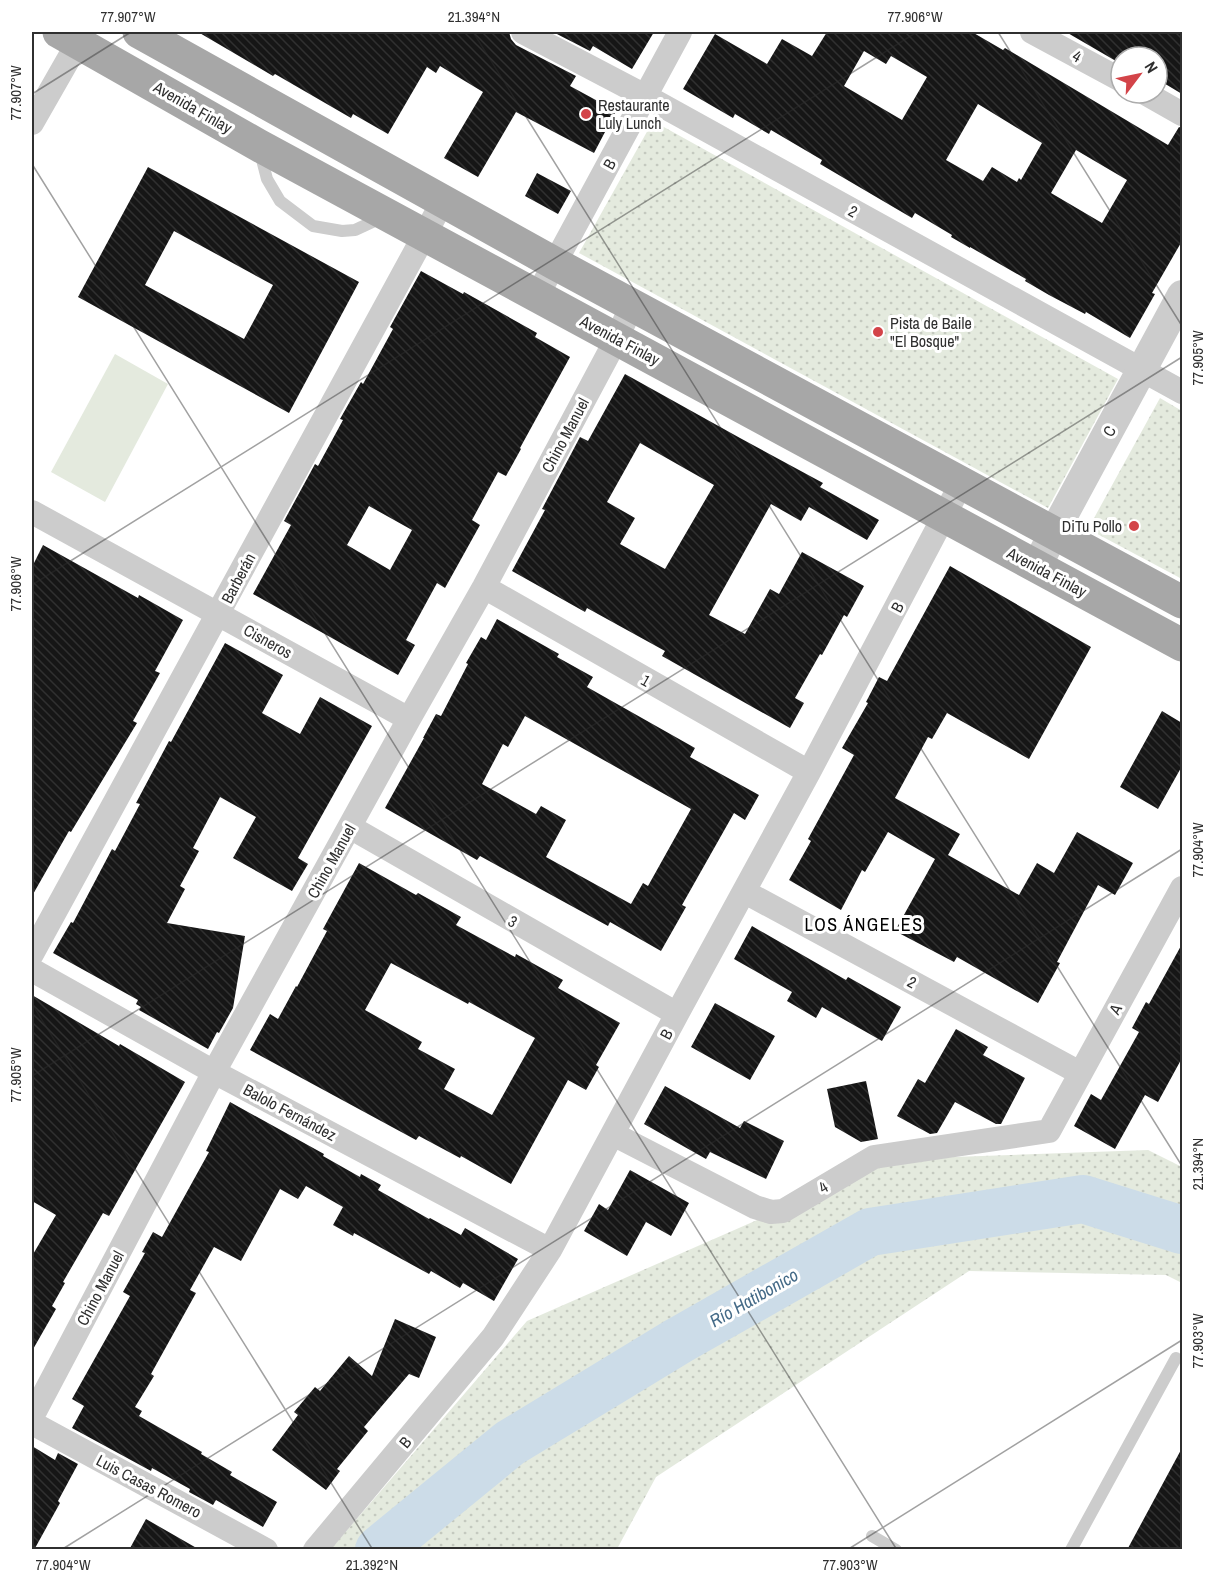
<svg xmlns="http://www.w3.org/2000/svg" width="1214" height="1581" font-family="'Archivo Narrow',sans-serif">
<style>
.grass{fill:url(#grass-dots)}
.park{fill:#e4eade}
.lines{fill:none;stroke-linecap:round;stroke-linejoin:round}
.river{stroke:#ccdce8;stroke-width:48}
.building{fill:url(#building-back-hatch);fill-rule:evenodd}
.service{stroke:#ccc;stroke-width:12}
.minor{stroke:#ccc;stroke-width:24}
.tertiary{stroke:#ccc;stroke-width:30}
.primary{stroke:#a7a7a7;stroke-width:33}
.ticks{fill:none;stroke:#2f2f2f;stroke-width:1.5;stroke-opacity:0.45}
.poi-dot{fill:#d34449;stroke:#fff;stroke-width:2}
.labels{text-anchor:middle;stroke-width:6;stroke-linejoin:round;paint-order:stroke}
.street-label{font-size:16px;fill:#2f2f2f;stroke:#fff}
.poi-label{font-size:16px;fill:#2f2f2f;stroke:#fff;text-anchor:start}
.neighbourhood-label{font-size:18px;letter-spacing:1.5px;fill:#000;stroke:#fff}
.water-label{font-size:18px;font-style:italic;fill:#456b88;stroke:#fff}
.neatline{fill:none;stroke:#2f2f2f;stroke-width:2}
.ticks-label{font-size:15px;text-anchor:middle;fill:#2f2f2f}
</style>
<defs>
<pattern id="grass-dots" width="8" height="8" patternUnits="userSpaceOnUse" patternTransform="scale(1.5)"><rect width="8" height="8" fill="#e4eade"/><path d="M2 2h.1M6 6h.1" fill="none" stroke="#c4c9bf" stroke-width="1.8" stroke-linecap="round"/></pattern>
<pattern id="building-back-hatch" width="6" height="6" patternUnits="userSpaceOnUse" patternTransform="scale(1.5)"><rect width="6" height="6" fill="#161616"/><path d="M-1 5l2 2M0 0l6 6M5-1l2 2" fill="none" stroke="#303030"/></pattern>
</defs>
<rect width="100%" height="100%" fill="#fff"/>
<path class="grass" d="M 653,121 L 1118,379 L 1048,508 L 579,253 Z
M 1160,398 L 1182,411 L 1182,579 L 1088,529 Z
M 1148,1150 L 1182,1167 L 1182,1283 L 1166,1275 L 969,1271 L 656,1477 L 617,1549 L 330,1550 L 527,1321 L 896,1159 Z"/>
<path class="park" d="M 115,354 L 168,384 L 105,502 L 51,472 Z"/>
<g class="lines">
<path class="river" d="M 379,1550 L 510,1443 L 678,1341 L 870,1232 L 1083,1199 L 1182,1230"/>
</g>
<path class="building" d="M 198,32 L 509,32 L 511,39 L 516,45 L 576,76 L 570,86 L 616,111 L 594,153 L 516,112 L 478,177 L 444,158 L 483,92 L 440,66 L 436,73 L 427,67 L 388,134 L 353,114 L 351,118 L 275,74 L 273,76 Z
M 553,32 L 654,32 L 632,69 L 593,46 L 590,51 Z
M 827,32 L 972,32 L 1003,50 L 1005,48 L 1168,145 L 1179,127 L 1182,128 L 1182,241 L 1152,293 L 1155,294 L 1130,338 L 1086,312 L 1085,314 L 1049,295 L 1025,281 L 1026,279 L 970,247 L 970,248 L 951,237 L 952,235 L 915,213 L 912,218 L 820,164 L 822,160 L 771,130 L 769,134 L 735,114 L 733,118 L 683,89 L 715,34 L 767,64 L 782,39 L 812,56 ZM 864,51 L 886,64 L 891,56 L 927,77 L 902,120 L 844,86 ZM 978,104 L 1042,143 L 1021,180 L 1019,178 L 1017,182 L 992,167 L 983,181 L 946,160 ZM 1076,150 L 1127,180 L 1102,223 L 1051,193 Z
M 1066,32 L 1182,32 L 1182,94 L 1157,79 L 1157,57 L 1121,57 L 1121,64 Z
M 148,167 L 359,282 L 289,413 L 78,297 ZM 174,231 L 273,285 L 244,339 L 145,285 Z
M 537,173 L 571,191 L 558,214 L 525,196 Z
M 421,271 L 463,294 L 464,292 L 537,333 L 535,337 L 570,357 L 520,448 L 521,449 L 506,476 L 498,472 L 472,520 L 480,525 L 445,588 L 437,583 L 406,640 L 415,645 L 398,675 L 253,594 L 291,525 L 284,521 L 315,464 L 318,466 L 343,420 L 340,419 L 361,382 L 363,384 L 393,329 L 390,327 ZM 369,506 L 412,530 L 390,570 L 347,545 Z
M 625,374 L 740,438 L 823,483 L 820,487 L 879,520 L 867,540 L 809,507 L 801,521 L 771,504 L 709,615 L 745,634 L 770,589 L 779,594 L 802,552 L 864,586 L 847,617 L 844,615 L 822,655 L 820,654 L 795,698 L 804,703 L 790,728 L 662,656 L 665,651 L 587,608 L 585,612 L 512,571 L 545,510 L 542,509 L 580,437 L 588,441 ZM 640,443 L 714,485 L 665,569 L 620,544 L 635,518 L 607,502 Z
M 43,545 L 138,598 L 139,595 L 183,620 L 155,671 L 160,673 L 133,721 L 137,723 L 71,832 L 69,831 L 32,896 L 32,567 Z
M 950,566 L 1091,647 L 1029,759 L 947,713 L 932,739 L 928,737 L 895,798 L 960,834 L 948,855 L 1019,895 L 1037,863 L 1054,873 L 1077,832 L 1133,863 L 1115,895 L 1098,885 L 1057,962 L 1060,963 L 1038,1003 L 957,957 L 954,962 L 895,931 L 935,859 L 888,832 L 865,872 L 862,870 L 841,910 L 789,880 L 811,841 L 808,839 L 854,755 L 842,748 L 868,703 L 866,702 L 879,677 L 887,681 Z
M 497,619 L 559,654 L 557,657 L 593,677 L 587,687 L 695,748 L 690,757 L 759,795 L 745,820 L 734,813 L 682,905 L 686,907 L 661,951 L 610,922 L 608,926 L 480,856 L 477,860 L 385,808 L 424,738 L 423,738 L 436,714 L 441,716 L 468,664 L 466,663 L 481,637 L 486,640 ZM 525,716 L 691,809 L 648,886 L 643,883 L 631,904 L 546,857 L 566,820 L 541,806 L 536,814 L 482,784 L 503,744 L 508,747 Z
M 225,643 L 283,675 L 262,713 L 300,734 L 320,697 L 372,726 L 298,858 L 308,864 L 292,891 L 233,858 L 256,817 L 220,797 L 193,848 L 199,851 L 180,886 L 185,889 L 167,923 L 245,936 L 233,1008 L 219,1033 L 217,1032 L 208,1049 L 139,1010 L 141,1007 L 136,1004 L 138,1000 L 53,953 L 71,922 L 73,923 L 112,849 L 115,851 L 140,804 L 136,803 L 169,741 L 171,742 Z
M 1162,711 L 1182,723 L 1182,766 L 1158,809 L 1120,787 Z
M 359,863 L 416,895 L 418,893 L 461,917 L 456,925 L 515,957 L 516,954 L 563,980 L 558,988 L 620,1023 L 596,1065 L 599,1067 L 586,1090 L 568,1080 L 511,1184 L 461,1156 L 460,1158 L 419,1136 L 416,1140 L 250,1050 L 270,1014 L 278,1019 L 296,986 L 297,987 L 327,931 L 323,929 ZM 391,963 L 468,1004 L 469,1002 L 535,1038 L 492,1115 L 444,1089 L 455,1069 L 418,1049 L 422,1042 L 365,1010 Z
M 752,926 L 846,980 L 848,977 L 901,1007 L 882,1041 L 822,1007 L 816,1018 L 787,1001 L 792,992 L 734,959 Z
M 1182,944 L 1182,1058 L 1158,1102 L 1145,1095 L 1115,1149 L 1074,1126 L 1091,1094 L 1101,1100 L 1139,1032 L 1132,1028 L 1146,1002 L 1149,1004 Z
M 32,995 L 119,1046 L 120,1044 L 185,1082 L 109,1216 L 103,1213 L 63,1282 L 65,1283 L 52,1306 L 56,1309 L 32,1351 L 32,1256 L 56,1215 L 32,1201 Z
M 715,1003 L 775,1036 L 750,1080 L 691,1047 Z
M 956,1029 L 988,1047 L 983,1055 L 1025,1078 L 1001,1124 L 996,1124 L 955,1102 L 937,1133 L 930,1134 L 897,1116 L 918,1079 L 925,1083 Z
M 866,1081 L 878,1139 L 861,1142 L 835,1127 L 827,1089 Z
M 665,1086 L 740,1128 L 744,1121 L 784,1141 L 766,1179 L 710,1152 L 706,1159 L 644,1124 Z
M 230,1102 L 324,1154 L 323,1156 L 360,1177 L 361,1174 L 381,1185 L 378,1190 L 429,1219 L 430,1218 L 461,1235 L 465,1228 L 518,1259 L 494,1301 L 463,1283 L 460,1288 L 431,1271 L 429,1274 L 354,1233 L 353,1236 L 333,1225 L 343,1207 L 306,1186 L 298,1199 L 280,1189 L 241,1261 L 214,1247 L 190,1290 L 196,1293 L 151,1374 L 154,1376 L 135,1407 L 142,1411 L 139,1416 L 202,1452 L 201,1454 L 232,1472 L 230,1475 L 277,1502 L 263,1527 L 216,1500 L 213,1505 L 189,1492 L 190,1489 L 152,1468 L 151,1471 L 72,1428 L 84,1406 L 72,1399 L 130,1296 L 123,1292 L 145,1253 L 142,1252 L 153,1232 L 162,1237 L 209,1152 L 206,1151 Z
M 630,1170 L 689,1203 L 671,1236 L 646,1222 L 627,1256 L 584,1231 L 599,1204 L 608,1210 Z
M 395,1319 L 436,1337 L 419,1378 L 409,1374 L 364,1427 L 368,1431 L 337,1469 L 340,1471 L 326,1490 L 272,1450 L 298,1415 L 294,1412 L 315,1387 L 320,1391 L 349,1356 L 372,1376 Z
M 32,1446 L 55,1460 L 58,1453 L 78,1464 L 58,1501 L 60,1503 L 34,1550 L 32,1550 Z
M 1182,1448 L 1182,1550 L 1127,1550 Z
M 146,1519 L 200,1550 L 129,1550 Z"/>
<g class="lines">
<path class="service" d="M 260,152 L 267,179 L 280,201 L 313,226 L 342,231 L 355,230 L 383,217
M 872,1536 L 896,1550
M 1071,1550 L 1176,1358"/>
<path class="minor" d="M 523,32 L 645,96 L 1182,392
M 1032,32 L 1121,80
M 1145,93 L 1182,114
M 32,123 L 84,32
M 537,296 L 680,32
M 32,512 L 409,719
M 484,587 L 809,772
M 350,827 L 677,1014
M 745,892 L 1080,1073
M 32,954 L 443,201
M 32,970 L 214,1072 L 550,1250
M 613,1134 L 755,1207 L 771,1212 L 783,1211 L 874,1157 L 1049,1131 L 1182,888
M 32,1417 L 214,1072 L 409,719 L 484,587 L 617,338 L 632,305
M 32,1423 L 266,1550
M 315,1550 L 493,1337 L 550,1250 L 677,1014 L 809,772 L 962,482"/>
<path class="tertiary" d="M 1037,566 L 1054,532 L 1182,295"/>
<path class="primary" d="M 59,32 L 258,145 L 1182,645
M 139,32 L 554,263 L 1182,602"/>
</g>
<path class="ticks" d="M 473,32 L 1182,1166M 998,32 L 1182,326M 32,94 L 131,32M 32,164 L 897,1550M 32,585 L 917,32M 32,1004 L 373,1550M 32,1076 L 1182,357M 61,1550 L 1182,849M 847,1550 L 1182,1340"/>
<g class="poi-dot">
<circle cx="586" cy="114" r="6"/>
<circle cx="878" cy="332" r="6"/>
<circle cx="1134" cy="526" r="6"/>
</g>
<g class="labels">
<g class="street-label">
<text transform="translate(1077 56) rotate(29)" y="6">4</text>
<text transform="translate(193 107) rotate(30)" y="6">Avenida Finlay</text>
<text transform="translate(609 164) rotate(-61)" y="6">B</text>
<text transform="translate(853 211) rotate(29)" y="6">2</text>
<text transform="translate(620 340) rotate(28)" y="6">Avenida Finlay</text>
<text transform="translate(1109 431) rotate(-61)" y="6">C</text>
<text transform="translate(565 435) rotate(-62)" y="6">Chino Manuel</text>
<text transform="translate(1047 572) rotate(28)" y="6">Avenida Finlay</text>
<text transform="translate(238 578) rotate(-62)" y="6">Barberán</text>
<text transform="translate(897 607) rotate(-62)" y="6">B</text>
<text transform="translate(268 641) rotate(29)" y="6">Cisneros</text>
<text transform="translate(646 680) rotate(30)" y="6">1</text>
<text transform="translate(331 861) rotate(-61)" y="6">Chino Manuel</text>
<text transform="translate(513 921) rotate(30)" y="6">3</text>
<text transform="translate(912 982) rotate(28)" y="6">2</text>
<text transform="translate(1115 1009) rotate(-61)" y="6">A</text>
<text transform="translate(666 1034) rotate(-62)" y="6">B</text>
<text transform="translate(290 1112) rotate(28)" y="6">Balolo Fernández</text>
<text transform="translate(823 1187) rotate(-31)" y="6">4</text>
<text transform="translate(100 1288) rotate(-62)" y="6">Chino Manuel</text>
<text transform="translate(405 1442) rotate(-50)" y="6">B</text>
<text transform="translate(149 1486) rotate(28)" y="6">Luis Casas Romero</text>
</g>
<g class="poi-label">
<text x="598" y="111">Restaurante<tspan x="598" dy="18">Luly Lunch</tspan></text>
<text x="890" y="329">Pista de Baile<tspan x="890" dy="18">"El Bosque"</tspan></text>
<text x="1122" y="532" text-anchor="end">DiTu Pollo</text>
</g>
<g class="neighbourhood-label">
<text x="864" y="931">LOS ÁNGELES</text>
</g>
<g class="water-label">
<text transform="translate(754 1298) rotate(-30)" y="6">Río Hatibonico</text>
</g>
</g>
<rect width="1214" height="1581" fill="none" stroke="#ffffff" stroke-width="66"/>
<g transform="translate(1139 75) rotate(58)"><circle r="28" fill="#ffffff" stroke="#acacac" stroke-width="1.5"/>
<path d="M0-4.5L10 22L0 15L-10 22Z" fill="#d34449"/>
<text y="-9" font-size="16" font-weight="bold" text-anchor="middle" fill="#2f2f2f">N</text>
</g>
<rect x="33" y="33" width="1148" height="1515" class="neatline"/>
<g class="ticks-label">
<text x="128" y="22">77.907°W</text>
<text x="474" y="22">21.394°N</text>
<text x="915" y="22">77.906°W</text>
<text transform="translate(16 93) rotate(-90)" y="5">77.907°W</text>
<text transform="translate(1198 358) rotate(-90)" y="5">77.905°W</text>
<text transform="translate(16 584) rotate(-90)" y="5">77.906°W</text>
<text transform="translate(1198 850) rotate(-90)" y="5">77.904°W</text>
<text transform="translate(16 1075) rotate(-90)" y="5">77.905°W</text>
<text transform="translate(1198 1164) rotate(-90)" y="5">21.394°N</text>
<text transform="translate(1198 1341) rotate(-90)" y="5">77.903°W</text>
<text x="63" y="1570">77.904°W</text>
<text x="372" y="1570">21.392°N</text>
<text x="850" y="1570">77.903°W</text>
</g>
</svg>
